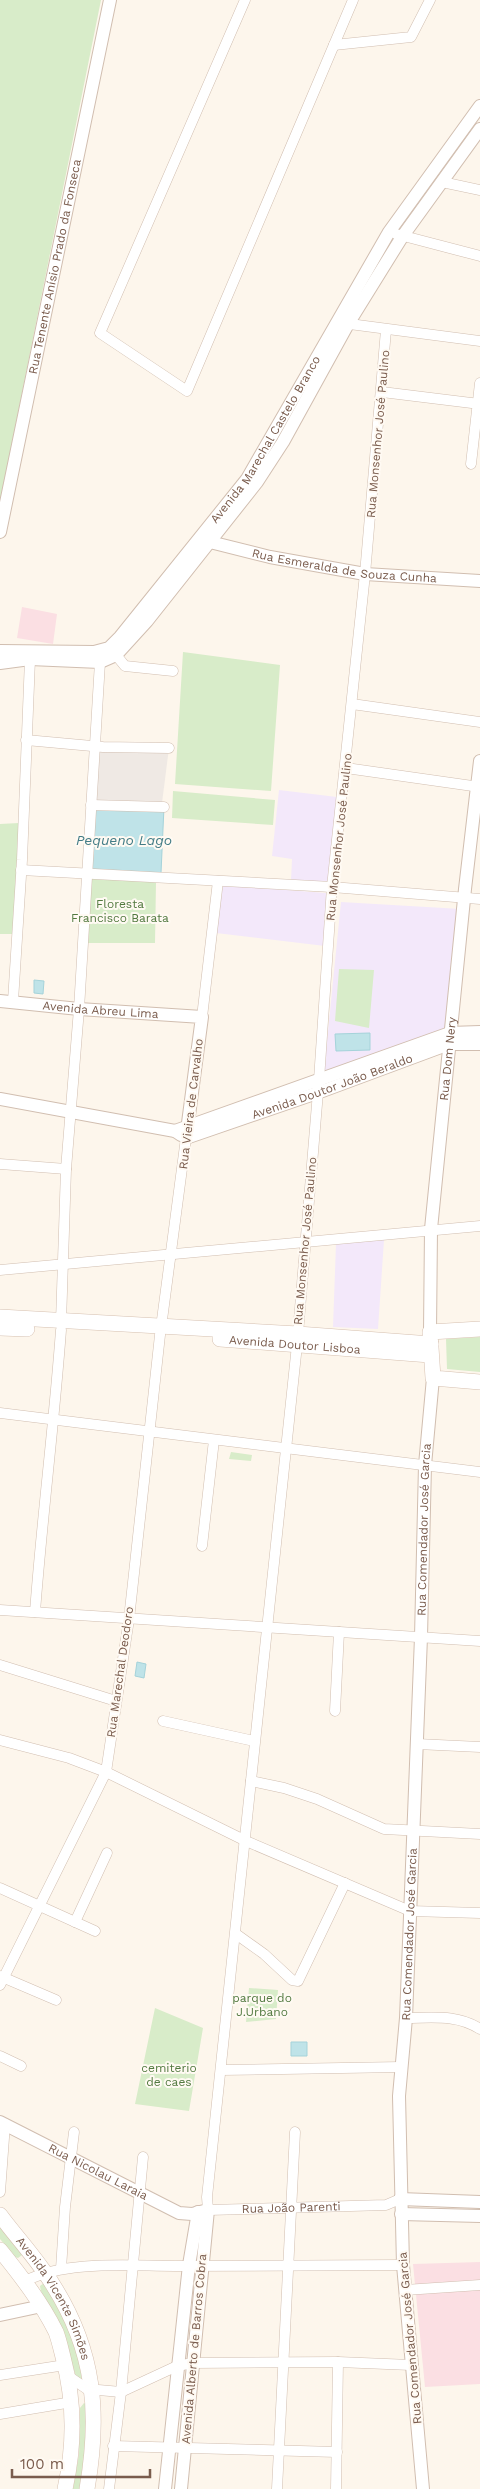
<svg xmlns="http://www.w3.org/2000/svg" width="480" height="2489" font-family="'Work Sans',sans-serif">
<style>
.industrial{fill:#efe9e4}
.education{fill:#f3e8fa}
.medical{fill:#fbdfe3}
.green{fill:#d8ecc9}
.water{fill:#bfe3e8;stroke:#a5d3da}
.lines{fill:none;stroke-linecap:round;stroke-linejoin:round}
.minor-casing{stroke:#d1beb0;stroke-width:11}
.tertiary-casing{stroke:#d1beb0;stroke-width:14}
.secondary-casing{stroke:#d6c0b0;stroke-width:16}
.minor{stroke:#fff;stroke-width:10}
.tertiary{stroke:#fff;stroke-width:12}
.secondary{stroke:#fff;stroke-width:15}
.labels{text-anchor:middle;stroke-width:4;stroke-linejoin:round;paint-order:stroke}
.street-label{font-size:12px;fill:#7a5c4d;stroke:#fffaf3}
.park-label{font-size:12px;fill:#537a41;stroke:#fffaf3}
.water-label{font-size:14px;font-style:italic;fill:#437c86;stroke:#fffaf3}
</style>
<rect width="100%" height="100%" fill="#fdf6ec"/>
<path class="industrial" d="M 95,746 L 169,748 L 162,803 L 95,801 Z"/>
<path class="education" d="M 279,790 L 337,797 L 328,883 L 291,880 L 292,859 L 272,856 Z
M 223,885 L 326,893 L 325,946 L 216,933 Z
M 341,902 L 461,909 L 445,1032 L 327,1074 L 324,1071 Z
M 384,1240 L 378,1329 L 333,1327 L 336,1244 Z"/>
<path class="medical" d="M 22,607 L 57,614 L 53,644 L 17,638 Z
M 480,2262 L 480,2384 L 425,2387 L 413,2264 Z"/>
<path class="green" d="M 0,0 L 101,0 L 0,502 Z
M 183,652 L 280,665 L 271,791 L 175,784 Z
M 173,791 L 275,800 L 273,825 L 172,818 Z
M 19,823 L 13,934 L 0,934 L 0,824 Z
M 90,877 L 156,882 L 155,943 L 87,943 Z
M 339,969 L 374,970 L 369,1028 L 335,1021 Z
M 480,1337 L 480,1372 L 447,1369 L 446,1339 Z
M 231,1452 L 252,1455 L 251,1461 L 229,1459 Z
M 249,1988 L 278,1990 L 276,2019 L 246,2022 Z
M 155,2008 L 203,2028 L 189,2111 L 135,2104 Z
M 0,2225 L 21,2251 L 22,2255 L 18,2258 L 15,2257 L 0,2239 Z
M 44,2283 L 51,2291 L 79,2354 L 82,2380 L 76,2377 L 70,2357 L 41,2291 L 40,2286 Z
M 84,2403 L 87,2405 L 88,2417 L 82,2489 L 73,2489 L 79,2454 L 80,2408 Z"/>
<path class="water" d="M 91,805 L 164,807 L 161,873 L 87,873 Z
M 34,980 L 44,981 L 43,994 L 34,993 Z
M 370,1033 L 370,1050 L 336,1051 L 335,1034 Z
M 137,1662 L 146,1664 L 144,1678 L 135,1676 Z
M 291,2042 L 307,2042 L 307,2056 L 291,2056 Z"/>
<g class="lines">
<g class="minor-casing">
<g id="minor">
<path d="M 245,0 L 100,333 L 187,391 L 353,0"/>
<path d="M 334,45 L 411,37 L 430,0"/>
<path d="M 442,182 L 480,190"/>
<path d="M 396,234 L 480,256"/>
<path d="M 342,323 L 480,341"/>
<path id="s1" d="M 386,330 L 365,574 L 332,887 L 319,1080 L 297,1345 L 207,2197 L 208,2210 L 386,2205 L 400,2199"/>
<path d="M 382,392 L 480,404"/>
<path d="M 471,464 L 480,383"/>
<path d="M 116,655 L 125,666 L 173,671"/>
<path d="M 352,704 L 480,722"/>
<path d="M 26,740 L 103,747 L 169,748"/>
<path d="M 346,768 L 480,787"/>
<path d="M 91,805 L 164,807"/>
<path d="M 21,870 L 332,887 L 480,899"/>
<path d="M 13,1001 L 22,860 L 30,659"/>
<path d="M 202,1017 L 218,881"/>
<path d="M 0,1164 L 66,1169"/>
<path d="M 0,1270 L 480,1226"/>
<path d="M 61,1322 L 66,1169 L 79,1009 L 100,662"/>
<path d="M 0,1413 L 480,1472"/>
<path d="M 202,1546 L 214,1440"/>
<path d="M 0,1610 L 480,1641"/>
<path d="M 35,1612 C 42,1518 54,1425 61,1330"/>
<path d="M 0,1665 L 116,1701"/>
<path d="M 335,1711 L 339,1632"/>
<path d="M 163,1721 L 254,1741"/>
<path d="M 0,1740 L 69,1758 L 106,1772 L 246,1841 L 410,1911 L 480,1913"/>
<path d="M 417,1744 L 480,1747"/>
<path d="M 251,1781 L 284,1788 L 317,1799 L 384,1829 L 480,1834"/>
<path d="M 0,1888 L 95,1931"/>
<path d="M 75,1922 L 107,1853"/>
<path d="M 236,1934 L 264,1954 L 292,1980 L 298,1981 L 345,1883"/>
<path d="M 0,1976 L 56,2000"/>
<path d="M 0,1985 L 106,1772 L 129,1619 L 160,1335 L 186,1138"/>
<path d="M 406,2018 C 432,2018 457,2014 480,2029"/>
<path d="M 0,2056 L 21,2066"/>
<path d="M 221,2070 L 401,2067"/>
<path d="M 0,2192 L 5,2124"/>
<path d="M 61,2269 L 65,2207 L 74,2132"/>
<path d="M 25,2281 C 68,2260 128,2266 175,2266 C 251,2265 327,2265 403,2265"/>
<path d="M 405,2290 L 480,2285"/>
<path d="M 0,2375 L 65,2365"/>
<path d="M 68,2376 L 87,2389 L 121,2392 L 177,2366 L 193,2363 L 338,2362 L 411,2365"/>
<path d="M 0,2414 L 72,2402"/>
<path d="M 113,2446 L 337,2452"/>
<path d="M 109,2489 L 121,2392 L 143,2157"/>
<path d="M 277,2489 L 295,2132"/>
<path d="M 336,2489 L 338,2362"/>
</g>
</g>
<g class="tertiary-casing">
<g id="tertiary">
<path id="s2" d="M 0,532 L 110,0"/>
<path id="s3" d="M 203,543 L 210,542 L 270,557 L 365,574 L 480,581"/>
<path id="s4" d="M 0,651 L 94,652 L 109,648 L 120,637 L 247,479 L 389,232 L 480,106"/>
<path d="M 0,663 L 30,659 L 100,662 L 116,655 L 147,621 L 257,482 L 283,442 L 348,324 L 402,237 L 480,129"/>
<path id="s5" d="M 0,1001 L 79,1009 L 202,1017 L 186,1138"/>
<path d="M 0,1099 L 175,1131 L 181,1135"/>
<path d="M 175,1131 L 450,1033 L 480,1032"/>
<path id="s6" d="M 186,1138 L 317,1093 L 449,1044 L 480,1044"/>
<path id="s7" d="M 430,1332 L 431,1229 L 465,889 L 480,761"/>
<path id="s8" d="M 0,2122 L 179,2213 L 192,2214 L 208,2210 L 181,2489"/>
<path d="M 400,2199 L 480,2202"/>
<path d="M 401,2214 L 480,2216"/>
<path d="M 0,2315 L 42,2306"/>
<path d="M 165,2489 L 189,2265 L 198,2212"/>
<path id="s9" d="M 423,2489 L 403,2265 L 399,2096 L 406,2018 L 421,1637 L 425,1465 L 433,1378"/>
</g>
</g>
<g class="secondary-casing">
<g id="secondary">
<path d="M 0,1317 L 298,1334 L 431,1344"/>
<path d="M 0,1328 L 27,1329"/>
<path d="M 480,1329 L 430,1332 L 433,1378 L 480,1382"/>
<path id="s10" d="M 220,1339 L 430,1355"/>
<path id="s11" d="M 0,2215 C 17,2238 38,2260 53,2285 C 95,2351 100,2414 87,2489"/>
<path d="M 0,2250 C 21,2276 41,2302 56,2332 C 59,2340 61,2349 63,2357 C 75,2402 75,2444 65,2489"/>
</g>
</g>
<use href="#minor" class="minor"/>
<use href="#tertiary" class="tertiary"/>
<use href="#secondary" class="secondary"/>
</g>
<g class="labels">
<g class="street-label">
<text dy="4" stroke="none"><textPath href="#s2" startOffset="271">Rua Tenente Anísio Prado da Fonseca</textPath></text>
<text transform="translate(378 434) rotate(-85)" y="4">Rua Monsenhor José Paulino</text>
<text dy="4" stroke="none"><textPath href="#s4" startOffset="371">Avenida Marechal Castelo Branco</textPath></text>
<text dy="4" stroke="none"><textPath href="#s3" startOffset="144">Rua Esmeralda de Souza Cunha</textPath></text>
<text transform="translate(339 837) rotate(-84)" y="4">Rua Monsenhor José Paulino</text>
<text dy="4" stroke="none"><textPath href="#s5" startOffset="101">Avenida Abreu Lima</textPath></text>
<text dy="4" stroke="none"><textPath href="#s7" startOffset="274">Rua Dom Nery</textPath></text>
<text dy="4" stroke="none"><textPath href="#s6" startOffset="155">Avenida Doutor João Beraldo</textPath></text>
<text transform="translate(191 1104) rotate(-83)" y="4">Rua Vieira de Carvalho</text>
<text transform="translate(305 1241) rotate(-85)" y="4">Rua Monsenhor José Paulino</text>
<text dy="4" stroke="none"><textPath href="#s10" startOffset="75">Avenida Doutor Lisboa</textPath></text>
<text dy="4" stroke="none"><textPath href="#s9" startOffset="961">Rua Comendador José Garcia</textPath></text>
<text transform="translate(120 1672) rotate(-82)" y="4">Rua Marechal Deodoro</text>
<text dy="4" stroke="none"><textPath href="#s9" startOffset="556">Rua Comendador José Garcia</textPath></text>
<text dy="4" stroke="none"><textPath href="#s8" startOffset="110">Rua Nicolau Laraia</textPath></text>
<text dy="4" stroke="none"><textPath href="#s1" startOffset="1972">Rua João Parenti</textPath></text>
<text dy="4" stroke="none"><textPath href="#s11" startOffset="100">Avenida Vicente Simões</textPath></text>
<text transform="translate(410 2338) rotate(-95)" y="4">Rua Comendador José Garcia</text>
<text transform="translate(194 2349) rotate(-85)" y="4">Avenida Alberto de Barros Cobra</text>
</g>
<g class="park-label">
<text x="120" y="908">Floresta<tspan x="120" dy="14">Francisco Barata</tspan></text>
<text x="262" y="2002">parque do<tspan x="262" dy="14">J.Urbano</tspan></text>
<text x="169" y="2072">cemiterio<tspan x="169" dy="14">de caes</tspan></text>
</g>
<g class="water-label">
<text x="124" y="845">Pequeno Lago</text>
</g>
</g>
<path d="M12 2469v8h138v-8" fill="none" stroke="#7a5c4d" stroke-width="2.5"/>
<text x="20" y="2469" font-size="15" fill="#7a5c4d" stroke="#fffaf3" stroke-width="4" paint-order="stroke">100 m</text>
</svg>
